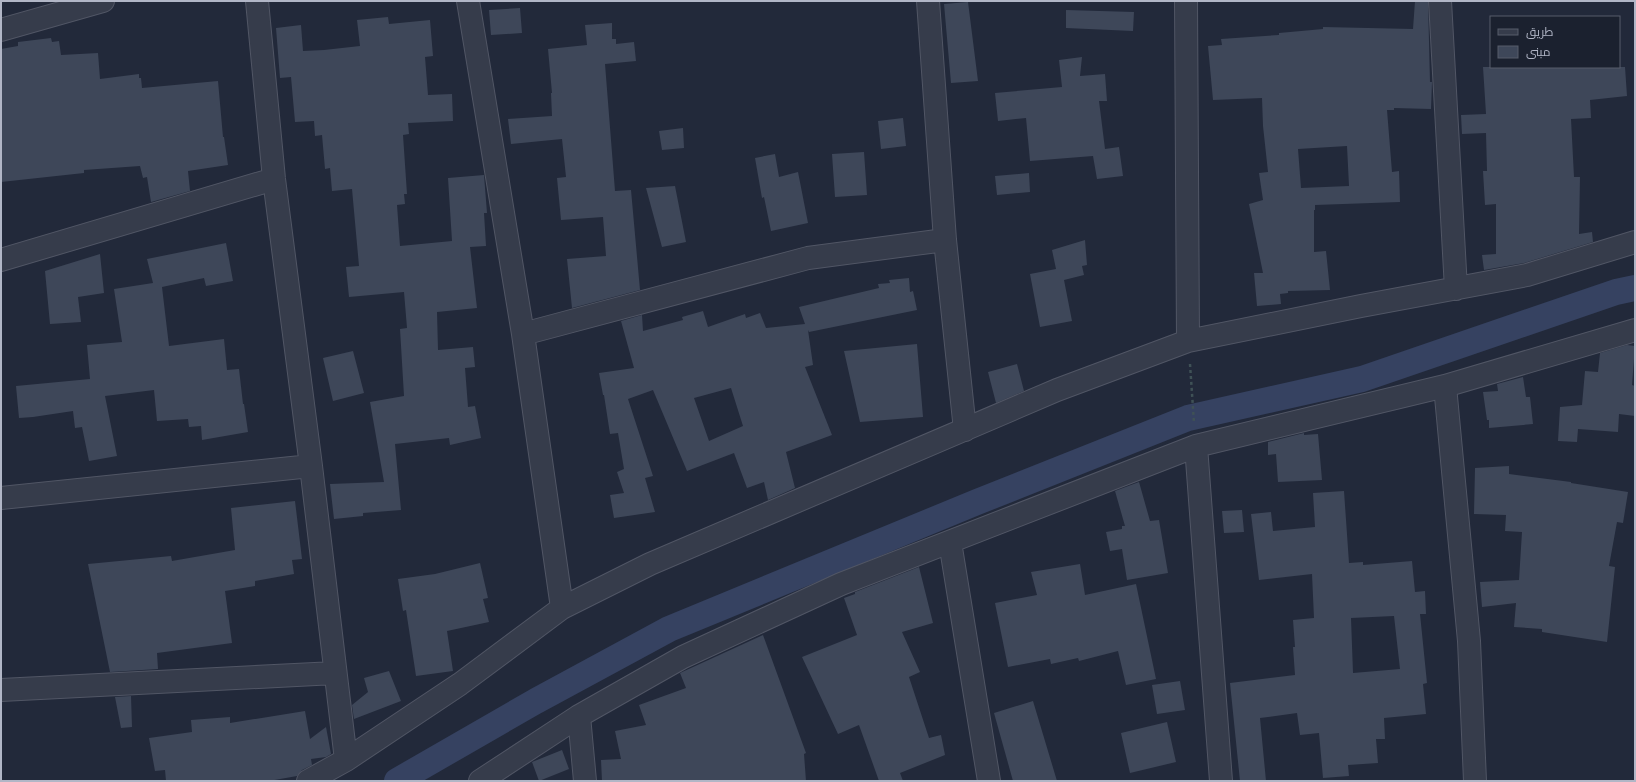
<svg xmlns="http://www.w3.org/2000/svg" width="1636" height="782" font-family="'Fira Sans Condensed',Cairo,sans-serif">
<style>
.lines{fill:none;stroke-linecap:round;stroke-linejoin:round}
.canal{stroke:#364261;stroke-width:26}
.building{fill:#3e4759;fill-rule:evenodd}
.minor-casing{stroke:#515665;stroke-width:24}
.path{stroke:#3f5156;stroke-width:2.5;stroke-dasharray:3 3;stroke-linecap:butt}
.minor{stroke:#363c4b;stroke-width:22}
</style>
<rect width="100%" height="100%" fill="#22293a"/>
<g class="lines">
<path class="canal" d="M 397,781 L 536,701 L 669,629 L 977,502 L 1188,418 L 1362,379 L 1616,292 L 1635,288"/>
</g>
<path class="building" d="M 1415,1 L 1428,1 L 1430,82 L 1432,82 L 1431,109 L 1394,108 L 1394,110 L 1387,110 L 1392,172 L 1399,171 L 1400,202 L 1315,205 L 1315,210 L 1314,210 L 1314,252 L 1326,251 L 1330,290 L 1288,291 L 1288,293 L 1280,294 L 1281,304 L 1257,306 L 1254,273 L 1263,273 L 1249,204 L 1263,200 L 1259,173 L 1268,172 L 1263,126 L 1262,98 L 1213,100 L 1208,46 L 1222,45 L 1221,39 L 1279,35 L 1279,33 L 1323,29 L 1323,27 L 1413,29 ZM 1347,146 L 1349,186 L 1301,188 L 1298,149 Z
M 968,2 L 978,81 L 951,83 L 944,4 Z
M 520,8 L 522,33 L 491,35 L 489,10 Z
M 1066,10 L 1134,12 L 1133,31 L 1066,28 Z
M 388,17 L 389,24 L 430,20 L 433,56 L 425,57 L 428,95 L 452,94 L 453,121 L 408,123 L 409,134 L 403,135 L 407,194 L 404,194 L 405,204 L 397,205 L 400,246 L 452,241 L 448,178 L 484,175 L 487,213 L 484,213 L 486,246 L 470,247 L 477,308 L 437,312 L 438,350 L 473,347 L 475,367 L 465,368 L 468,407 L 475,406 L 481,438 L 450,445 L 449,438 L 395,444 L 401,510 L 363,513 L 363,516 L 334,519 L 330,484 L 384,482 L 370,402 L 404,396 L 400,329 L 407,328 L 404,292 L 349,297 L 346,267 L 359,266 L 352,189 L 332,191 L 330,168 L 325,169 L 322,135 L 315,136 L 314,121 L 295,122 L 291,77 L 280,78 L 276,28 L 301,25 L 303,51 L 324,50 L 360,46 L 357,20 Z
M 612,23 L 612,39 L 616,39 L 616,44 L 634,42 L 636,61 L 605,64 L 615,191 L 631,190 L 640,290 L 572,308 L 567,259 L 606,256 L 603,217 L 561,220 L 557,178 L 566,177 L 562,139 L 511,144 L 508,119 L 552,116 L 551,93 L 552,93 L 548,49 L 587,45 L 585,25 Z
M 51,38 L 52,42 L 59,41 L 61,55 L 98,53 L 100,79 L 139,74 L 139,78 L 141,78 L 142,88 L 218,81 L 223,137 L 224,137 L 228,165 L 188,171 L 190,191 L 151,202 L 147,177 L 143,178 L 140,166 L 84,170 L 84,173 L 1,182 L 1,49 L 18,46 L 18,42 Z
M 1082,57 L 1080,76 L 1105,74 L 1107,101 L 1099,101 L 1105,149 L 1119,147 L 1123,176 L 1097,179 L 1093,156 L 1030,161 L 1026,118 L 998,121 L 995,93 L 1062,87 L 1059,60 Z
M 1483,67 L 1625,67 L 1627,96 L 1590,100 L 1591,118 L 1571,119 L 1574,177 L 1580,177 L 1579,234 L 1592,232 L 1593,242 L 1524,263 L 1484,270 L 1482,255 L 1496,254 L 1496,204 L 1485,205 L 1483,171 L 1487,171 L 1486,133 L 1462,134 L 1461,115 L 1486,114 Z
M 903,118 L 906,146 L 881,149 L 878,121 Z
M 683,128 L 684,148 L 662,150 L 659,131 Z
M 864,152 L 867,195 L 835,197 L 832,154 Z
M 775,154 L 779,177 L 798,172 L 808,223 L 771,231 L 764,197 L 762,198 L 755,158 Z
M 1029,173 L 1030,192 L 997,195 L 995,176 Z
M 675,186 L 686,242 L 662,247 L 646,188 Z
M 1085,240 L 1087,265 L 1082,266 L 1084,275 L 1064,280 L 1072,321 L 1040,327 L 1030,274 L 1056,269 L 1052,250 Z
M 226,243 L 233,281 L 206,286 L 204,278 L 162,287 L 169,346 L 224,339 L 227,370 L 239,369 L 243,404 L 244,404 L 248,432 L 202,440 L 201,426 L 189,427 L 188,419 L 157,421 L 154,390 L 105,396 L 117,456 L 89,461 L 82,427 L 75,428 L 73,411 L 33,417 L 19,418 L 16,386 L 90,379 L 87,345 L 122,342 L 114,289 L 153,283 L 147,259 Z
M 100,254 L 104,293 L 78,297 L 81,322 L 50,324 L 45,271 Z
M 909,278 L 910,292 L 913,291 L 917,310 L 809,332 L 808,330 L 813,365 L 805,367 L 832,435 L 786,452 L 795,488 L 768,500 L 764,482 L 747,488 L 734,453 L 687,471 L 653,390 L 628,399 L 653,476 L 645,478 L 655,512 L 614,518 L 610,495 L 624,493 L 617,472 L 624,469 L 618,433 L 610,434 L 604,395 L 603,395 L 599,373 L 634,368 L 621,321 L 642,315 L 643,331 L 683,320 L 682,317 L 703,311 L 708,327 L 745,314 L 746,318 L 760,313 L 766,328 L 805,324 L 799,307 L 879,288 L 878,284 L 890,283 L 889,280 ZM 731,388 L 743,426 L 709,441 L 694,398 Z
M 917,344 L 923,417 L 860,422 L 844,351 Z
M 1627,345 L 1635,346 L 1632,385 L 1635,386 L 1635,416 L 1619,414 L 1618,432 L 1578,429 L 1577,442 L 1558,441 L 1560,407 L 1582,405 L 1585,371 L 1598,372 L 1600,353 Z
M 353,351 L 364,393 L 333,401 L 323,358 Z
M 1017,364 L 1024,391 L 996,403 L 988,372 Z
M 1523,377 L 1526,397 L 1530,397 L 1533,424 L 1489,428 L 1489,420 L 1487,420 L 1483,392 L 1498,391 L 1497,384 Z
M 1304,433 L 1304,435 L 1318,434 L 1322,480 L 1278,482 L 1276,454 L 1268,455 L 1268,442 Z
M 1509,466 L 1509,474 L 1571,482 L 1571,483 L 1628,492 L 1623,523 L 1617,522 L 1609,566 L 1615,567 L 1607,642 L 1542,632 L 1542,629 L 1514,627 L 1516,603 L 1482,607 L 1480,582 L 1519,580 L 1522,532 L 1505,531 L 1506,515 L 1474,514 L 1475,468 Z
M 1139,482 L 1150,521 L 1159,520 L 1168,573 L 1127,580 L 1122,549 L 1110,551 L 1106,532 L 1122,529 L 1122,526 L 1125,526 L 1115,491 Z
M 1344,491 L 1349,563 L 1363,562 L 1363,565 L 1412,561 L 1415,592 L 1425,591 L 1426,614 L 1420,614 L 1427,683 L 1423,684 L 1426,714 L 1384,718 L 1385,739 L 1376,739 L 1378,763 L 1348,765 L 1349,776 L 1323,778 L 1319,733 L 1300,735 L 1297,713 L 1260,718 L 1266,781 L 1240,781 L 1230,683 L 1295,675 L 1293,647 L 1295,647 L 1293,620 L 1314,618 L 1312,574 L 1259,580 L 1251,514 L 1271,512 L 1273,531 L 1315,527 L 1313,493 ZM 1394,616 L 1400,669 L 1353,673 L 1351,618 Z
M 295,501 L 302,559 L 292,560 L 294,574 L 255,581 L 255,586 L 225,591 L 232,643 L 157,653 L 158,669 L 110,672 L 88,564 L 171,556 L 172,561 L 235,550 L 231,508 Z
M 1242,510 L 1244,532 L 1224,533 L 1222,511 Z
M 480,563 L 488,598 L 483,599 L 489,622 L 447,631 L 453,671 L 416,676 L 406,610 L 403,611 L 398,579 L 435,574 Z
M 1080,564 L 1085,595 L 1136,584 L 1156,679 L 1126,685 L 1118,651 L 1079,661 L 1078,658 L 1051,664 L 1050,659 L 1008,667 L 995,603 L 1037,595 L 1031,572 Z
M 919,567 L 933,623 L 902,632 L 920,672 L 909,677 L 929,738 L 941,735 L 945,755 L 900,773 L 903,781 L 879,781 L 859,725 L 838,734 L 802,657 L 857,635 L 844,598 L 855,594 L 855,592 Z
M 763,635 L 806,753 L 804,754 L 806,781 L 602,781 L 601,760 L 621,759 L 615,731 L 646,725 L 639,705 L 686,688 L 680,673 Z
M 389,671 L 401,701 L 354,719 L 352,705 L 368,692 L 364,678 Z
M 1180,681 L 1185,710 L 1157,714 L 1152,685 Z
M 131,696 L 132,727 L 121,728 L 115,697 Z
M 1033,701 L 1057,781 L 1013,781 L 994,713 Z
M 305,711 L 310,739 L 326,727 L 331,754 L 326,757 L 311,759 L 312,765 L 302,770 L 297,776 L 269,781 L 166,781 L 165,770 L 155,771 L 149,738 L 192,732 L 191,720 L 230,717 L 230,723 Z
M 1167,722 L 1176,762 L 1130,773 L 1121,733 Z
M 562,750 L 569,769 L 539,781 L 532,762 Z"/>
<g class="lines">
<g class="minor-casing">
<path id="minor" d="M 257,1 L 274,179 L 311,466 L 346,760
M 468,1 L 523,334 L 562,608
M 928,1 L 945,240 L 965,430
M 1186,1 L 1188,341
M 1440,1 L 1456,289
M 1,30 L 103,1
M 1,260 L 274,179
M 523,334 L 808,258 L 945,240
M 1445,386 L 1469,641 L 1475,781
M 1196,446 L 1221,781
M 1,498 L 311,466
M 950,542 L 989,781
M 1,690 L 335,673
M 579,716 L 585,781
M 308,781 L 346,760 L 460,684 L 562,608 L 650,564 L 1057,390 L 1188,341 L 1361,306 L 1527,275 L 1635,242
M 480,781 L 579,716 L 683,657 L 841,584 L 1196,446 L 1445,386 L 1635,330"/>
</g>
<path class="path" d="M 1190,364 L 1194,423"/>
<use href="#minor" class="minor"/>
</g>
<rect width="1636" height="782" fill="none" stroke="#b1b6c6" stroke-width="4"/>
<rect x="1490" y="16" width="130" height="52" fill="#1b212f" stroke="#575d6b"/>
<rect x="1498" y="29" width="20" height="6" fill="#363c4b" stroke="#575d6b"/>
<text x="1526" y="36" font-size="12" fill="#b1b6c6">طريق</text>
<rect x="1498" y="46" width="20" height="12" fill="#3e4759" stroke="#575d6b"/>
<text x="1526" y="56" font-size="12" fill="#b1b6c6">مبنى</text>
</svg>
